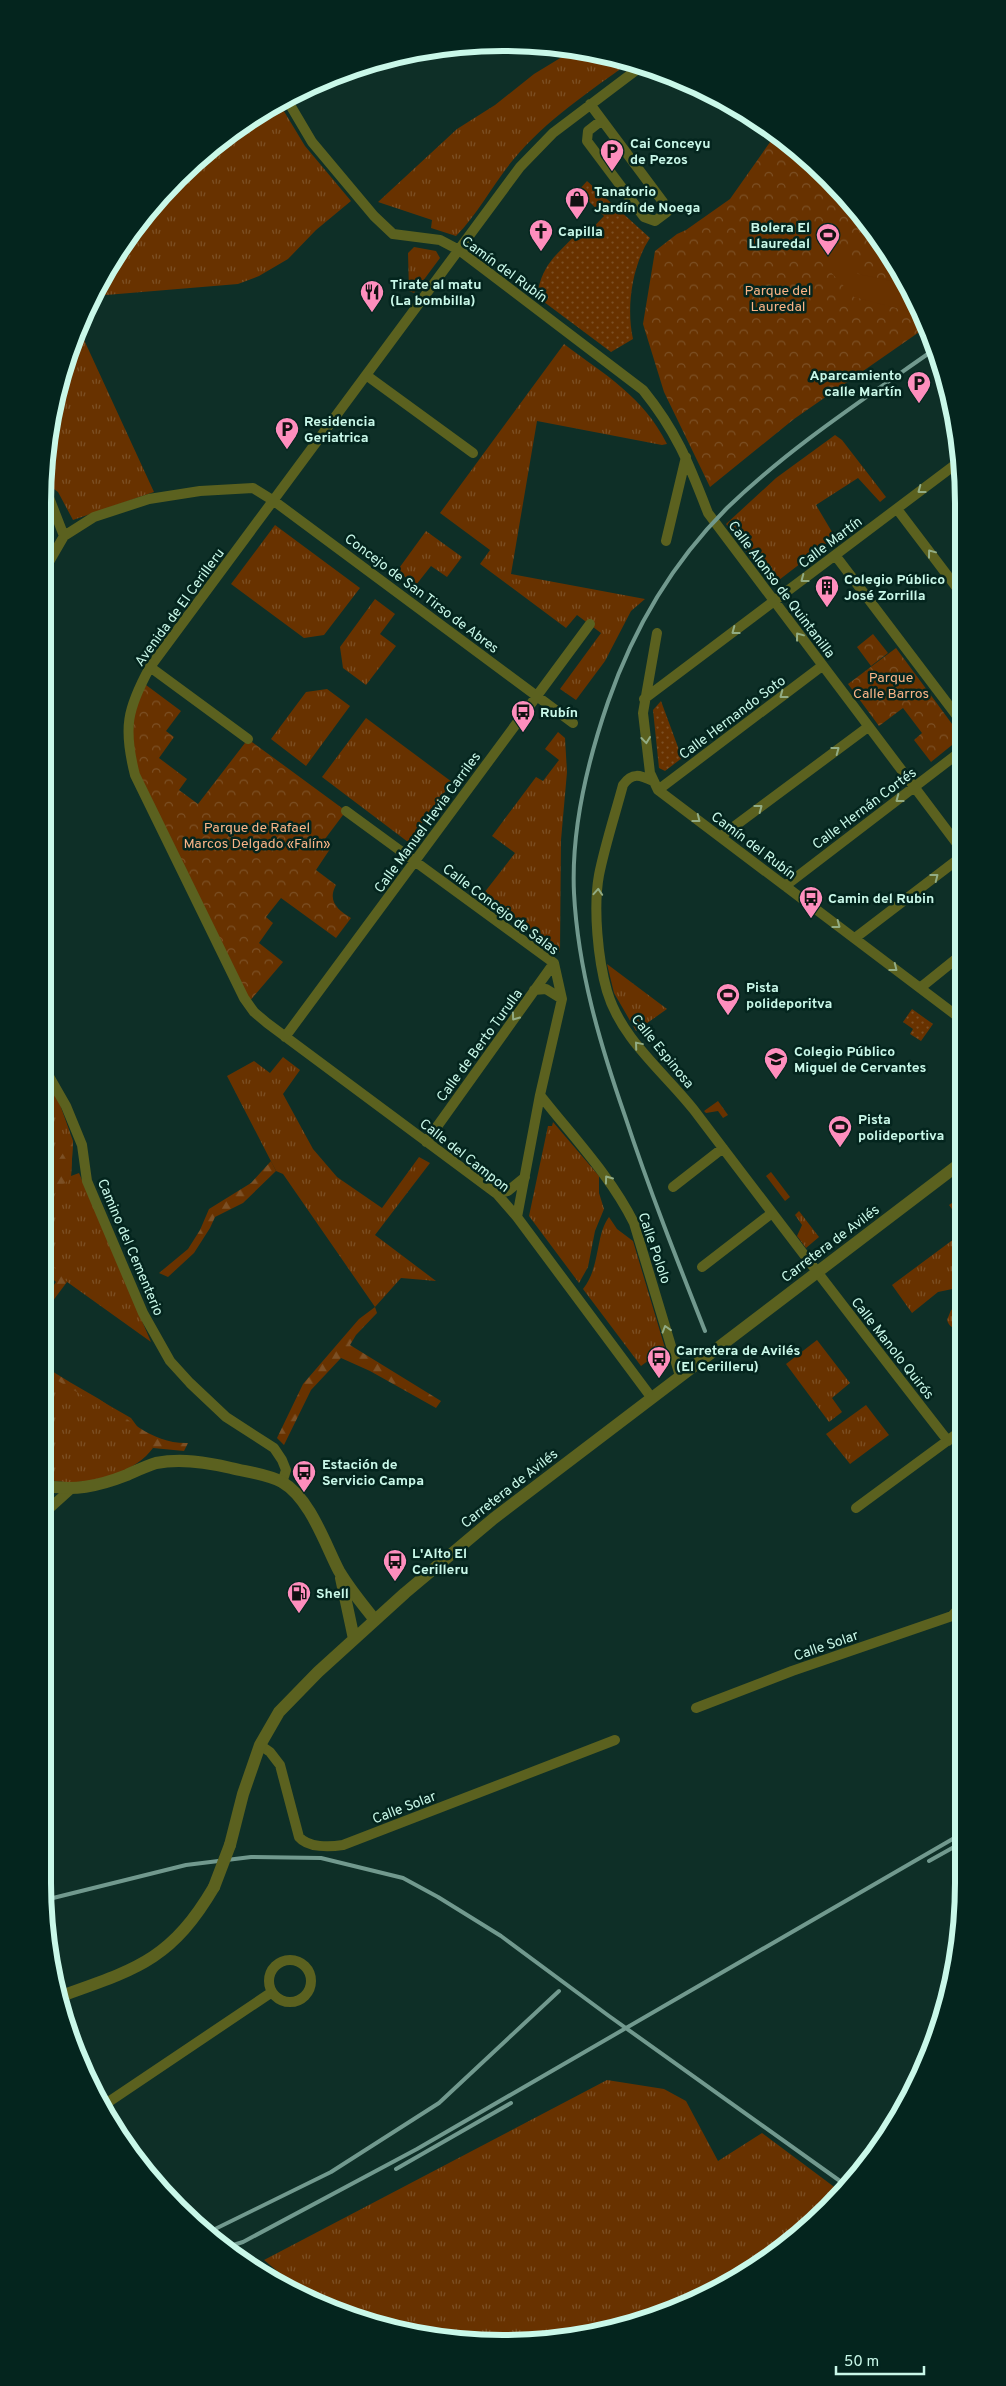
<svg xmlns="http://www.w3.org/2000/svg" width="1006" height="2386" font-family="Overpass,sans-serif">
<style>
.grass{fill:url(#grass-tufts)}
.forest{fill:url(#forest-firs)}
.park{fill:url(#park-crowns)}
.garden{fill:url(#garden-dots)}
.pitch{fill:#683200}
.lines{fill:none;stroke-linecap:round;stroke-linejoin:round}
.minor{stroke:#5b611f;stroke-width:10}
.tertiary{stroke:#5b611f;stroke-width:12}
.rail{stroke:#71998e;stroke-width:4}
.tertiary-bridge{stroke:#5b611f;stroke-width:12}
.oneway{stroke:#92ac84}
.labels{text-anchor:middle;stroke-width:5;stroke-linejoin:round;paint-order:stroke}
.poi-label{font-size:14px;font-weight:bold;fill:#c9f8e9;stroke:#04251e;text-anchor:start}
.street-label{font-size:14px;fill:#c9f8e9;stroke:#04251e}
.park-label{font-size:14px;fill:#f9b487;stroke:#04251e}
.rim{fill:none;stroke:#c9f8e9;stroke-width:6}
</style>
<defs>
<pattern id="grass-tufts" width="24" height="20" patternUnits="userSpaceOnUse" patternTransform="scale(1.25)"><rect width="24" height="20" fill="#683200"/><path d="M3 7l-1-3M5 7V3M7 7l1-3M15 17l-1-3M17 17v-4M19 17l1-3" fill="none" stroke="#7c5025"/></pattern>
<pattern id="forest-firs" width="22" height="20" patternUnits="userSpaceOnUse" patternTransform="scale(1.25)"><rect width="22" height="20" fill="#683200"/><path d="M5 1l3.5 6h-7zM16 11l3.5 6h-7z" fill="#7c5025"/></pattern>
<pattern id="park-crowns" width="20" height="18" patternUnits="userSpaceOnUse" patternTransform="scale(1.25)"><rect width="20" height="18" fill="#683200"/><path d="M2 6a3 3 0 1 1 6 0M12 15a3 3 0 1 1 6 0" fill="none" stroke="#7c5025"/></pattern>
<pattern id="garden-dots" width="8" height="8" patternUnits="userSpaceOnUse" patternTransform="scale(1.25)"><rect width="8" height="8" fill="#683200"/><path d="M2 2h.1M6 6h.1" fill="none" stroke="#7c5025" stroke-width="1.8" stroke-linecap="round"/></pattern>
</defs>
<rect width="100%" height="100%" fill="#0e2f27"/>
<path class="grass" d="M 575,49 L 630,62 C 589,92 546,120 513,160 C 494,183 477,215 456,236 L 431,228 L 432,220 L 378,202 L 457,129 L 495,105 L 534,74 Z
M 279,103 L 305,146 L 351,201 L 316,230 L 288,259 L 259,276 L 238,284 L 94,296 L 104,273 L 157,200 L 222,138 Z
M 414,247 L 436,251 L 440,258 L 414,293 L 409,291 L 408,253 Z
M 79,329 L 154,492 L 73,520 L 58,492 L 46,483 L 67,355 Z
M 564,344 C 605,375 643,396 667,444 L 662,445 L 537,421 L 511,574 L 645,599 L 631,611 L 605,661 L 576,700 L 560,689 L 601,633 L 577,615 L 566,628 L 480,564 L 490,550 L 440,513 Z
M 835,435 L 842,440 L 886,497 L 880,502 L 858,478 L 816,505 L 835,537 L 779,580 L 772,572 L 763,575 L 726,524 L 776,478 Z
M 43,508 L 51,544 L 43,559 L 42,559 Z
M 275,525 L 360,588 L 324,635 L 304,638 L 231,584 Z
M 426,531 L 462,557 L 447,577 L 431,566 L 416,585 L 397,571 Z
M 375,599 L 395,614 L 380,634 L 396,646 L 366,685 L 343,668 L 340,647 Z
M 327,689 L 350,706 L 306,766 L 271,739 L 306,692 Z
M 366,718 L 452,782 L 408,842 L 322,777 Z
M 558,732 L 565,738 L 567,772 L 561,840 L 560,952 L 484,893 L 515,853 L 492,836 L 536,777 L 543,781 L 559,760 L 545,749 Z
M 607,964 L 667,1009 L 636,1031 L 614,993 Z
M 283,1057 L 300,1070 L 283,1094 L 313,1149 L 337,1177 L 382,1208 L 419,1157 L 430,1163 L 375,1235 L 436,1281 L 401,1278 L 375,1307 L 283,1174 L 276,1171 L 227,1076 L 254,1061 L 270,1073 Z
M 43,1082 L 57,1096 L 73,1141 L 71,1176 L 79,1173 L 151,1342 L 56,1274 L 43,1305 Z
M 718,1101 L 728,1115 L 723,1118 L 718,1111 L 706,1113 L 704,1111 Z
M 553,1122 L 599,1176 L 599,1193 L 604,1209 L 595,1231 L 588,1267 L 579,1283 L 529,1216 L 548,1126 L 552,1126 Z
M 771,1172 L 790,1197 L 785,1201 L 766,1176 Z
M 962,1196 L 962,1223 L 949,1205 Z
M 799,1211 L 819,1237 L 806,1248 L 797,1236 L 802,1225 L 795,1215 Z
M 609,1217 L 617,1229 L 633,1241 L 665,1348 L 641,1366 L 583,1289 C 601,1266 595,1236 609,1217 Z
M 962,1233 L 962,1287 L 938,1292 L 912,1313 L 892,1285 Z
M 958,1307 L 962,1308 L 962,1328 C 955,1330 949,1327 947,1320 L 951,1310 Z
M 817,1340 L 850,1383 L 832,1398 L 842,1412 L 829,1422 L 786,1364 Z
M 43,1373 L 91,1395 L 131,1418 L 153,1448 C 131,1478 77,1489 43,1478 Z
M 866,1405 L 889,1435 L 850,1464 L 826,1434 Z
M 607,2080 L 664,2089 L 686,2101 L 718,2161 L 762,2133 L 841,2192 L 807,2229 L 733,2282 L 593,2335 L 443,2340 L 355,2319 L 300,2294 L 301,2291 L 264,2260 Z"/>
<path class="forest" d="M 67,1138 L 73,1141 L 71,1177 L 43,1205 L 43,1188 L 44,1186 L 43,1185 L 43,1170 L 49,1175 L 65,1150 Z
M 271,1161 L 276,1171 L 243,1203 L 215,1217 L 210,1228 L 194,1253 L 168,1277 L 159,1273 L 188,1249 L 200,1230 L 209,1209 L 251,1183 Z
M 42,1254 L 67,1282 L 43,1314 L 43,1301 L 56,1282 L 43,1269 Z
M 375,1307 L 377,1313 L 356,1335 L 350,1345 L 441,1401 L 436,1408 L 370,1371 L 341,1358 L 311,1390 L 284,1445 L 277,1438 L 303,1384 L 359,1319 Z
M 42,1365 C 61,1377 80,1388 99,1399 C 128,1418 151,1444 188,1443 L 184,1451 L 153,1448 L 97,1404 L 43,1372 Z"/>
<path class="park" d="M 775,135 L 849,200 L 916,300 L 925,328 L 794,419 L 710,487 L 664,392 L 643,324 L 655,251 L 677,234 L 686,230 L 730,199 Z
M 873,634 L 888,653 L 871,666 L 857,647 Z
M 896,648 L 958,732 L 957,741 L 931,762 L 914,740 L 922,733 L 903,708 L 879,726 L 848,684 Z
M 142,682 L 181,711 L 166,731 L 174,737 L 159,758 L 187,779 L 179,790 L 198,804 L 248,739 L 346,811 L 322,843 L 330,849 L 316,870 L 336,885 C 327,901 338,910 351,918 L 336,938 L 281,898 L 266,917 L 273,923 L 259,943 L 283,962 L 248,1003 L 135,775 L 128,721 Z"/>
<path class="garden" d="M 587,181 L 650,238 C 632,265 626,308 633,339 L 611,352 L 528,290 L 538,290 C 544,262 558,254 576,234 L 581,239 L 584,237 L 604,216 L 578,191 Z
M 661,701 L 682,758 L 665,771 L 659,768 L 653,710 Z
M 912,1009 L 933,1024 L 921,1041 L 910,1034 L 913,1029 L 903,1022 Z"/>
<path class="pitch" d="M 813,227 L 858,274 L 906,284 L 916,300 L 919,314 L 854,297 L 799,238 Z"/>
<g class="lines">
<path class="minor" d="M 643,65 L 553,133 L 520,167 L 150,667 C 127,709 123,728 135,775 L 244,998 L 254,1012 L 267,1023 L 497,1194 L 517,1217 L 651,1397
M 286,98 L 312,142 L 374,216 L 393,234 L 440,240 L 459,250 L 643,390 C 677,432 689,464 708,513 L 961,849
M 590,104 L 663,202 L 667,212 L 655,221 L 644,217 L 587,141 L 588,131 L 602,120
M 366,375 L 473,453
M 44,491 L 48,495 L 64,536
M 897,509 L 960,592
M 666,541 L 686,457
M 835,555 L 960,720
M 42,574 L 64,536 L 94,517 L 149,499 L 200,491 L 253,488 L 274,501 L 573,723
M 657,633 L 643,713 L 650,773 L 658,790 L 961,1019
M 150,667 L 248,739
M 644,699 L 960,461
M 653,781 C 640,775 632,772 623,785 C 615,815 605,845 599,875 C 593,908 598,960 607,991 C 621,1039 664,1072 694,1110 C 778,1221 862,1331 948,1441
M 658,790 L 822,666
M 346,811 L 554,963 L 562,999 L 540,1095 L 517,1217
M 720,837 L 868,727
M 785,886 L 960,752
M 855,938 L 961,857
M 920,988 L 961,955
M 534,990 L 546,989 L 562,999
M 285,1037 L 590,624
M 42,1064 L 66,1106 L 82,1145 L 87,1181 L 143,1313 L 170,1361 L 190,1383 L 226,1417 L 274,1448 L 282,1460 L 286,1470 L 282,1483
M 540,1095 C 573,1137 610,1175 634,1223 L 680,1376
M 426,1142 L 554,963
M 673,1187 L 723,1148
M 497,1194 L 508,1191 L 525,1177
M 702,1267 L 772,1213
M 856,1508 L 962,1430
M 42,1509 L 51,1507 L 72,1488
M 696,1708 L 792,1671 L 952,1616 L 963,1604
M 260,1745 L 270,1752 L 280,1765 L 299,1837 C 308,1848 330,1847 343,1845 L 615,1740
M269 1981a21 21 0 1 1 42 0a21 21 0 1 1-42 0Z
M 101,2107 L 272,1992"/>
<path class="tertiary" d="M 42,1485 C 73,1492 99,1486 127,1475 C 136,1471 146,1466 156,1463 C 181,1458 206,1462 231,1468 C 247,1472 267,1474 282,1482 C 310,1498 325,1544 339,1571 C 349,1588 362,1604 375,1620
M 341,1578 L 354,1639
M 230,1845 L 243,1794 L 260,1745 L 279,1712 L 318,1672 L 405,1593 L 493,1519 L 962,1162
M 61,1996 C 137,1969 171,1960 214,1887"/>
<path class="rail" d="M 705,1331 C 677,1260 649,1189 625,1116 C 600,1044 578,970 574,893 C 571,829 587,763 608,702 C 633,630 673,562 727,508 C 789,448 861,401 932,351
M 929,1861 L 963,1842
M 45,1900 L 186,1865 L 251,1857 L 321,1858 L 403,1878 L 438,1897 L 501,1936 L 609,2016 L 847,2186
M 396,2169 L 511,2103
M 211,2231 L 331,2172 L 439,2103 L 559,1991
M 230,2246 L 243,2242 L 417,2149 L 963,1833"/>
<path class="tertiary-bridge" d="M 214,1887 L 230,1845"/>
</g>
<defs><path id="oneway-chevron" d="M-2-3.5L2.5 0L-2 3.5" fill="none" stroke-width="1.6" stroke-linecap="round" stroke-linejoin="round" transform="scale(1.25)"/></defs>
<g class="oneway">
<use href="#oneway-chevron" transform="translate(921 490) rotate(143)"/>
<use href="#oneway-chevron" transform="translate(931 553) rotate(-127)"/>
<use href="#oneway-chevron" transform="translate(804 579) rotate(143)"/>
<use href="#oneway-chevron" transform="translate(735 631) rotate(143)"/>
<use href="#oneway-chevron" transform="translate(799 636) rotate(-127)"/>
<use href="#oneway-chevron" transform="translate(783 695) rotate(143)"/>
<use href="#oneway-chevron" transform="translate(646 740) rotate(83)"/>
<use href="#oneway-chevron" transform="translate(836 750) rotate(-37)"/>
<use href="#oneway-chevron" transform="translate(899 799) rotate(143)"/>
<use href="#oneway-chevron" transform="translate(759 808) rotate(-37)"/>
<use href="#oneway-chevron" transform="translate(697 819) rotate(38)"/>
<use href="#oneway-chevron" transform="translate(935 877) rotate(-38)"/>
<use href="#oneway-chevron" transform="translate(598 892) rotate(-86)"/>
<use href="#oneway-chevron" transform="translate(837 925) rotate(37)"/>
<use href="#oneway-chevron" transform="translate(894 968) rotate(38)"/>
<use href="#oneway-chevron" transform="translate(515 1017) rotate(126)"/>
<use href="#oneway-chevron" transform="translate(638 1045) rotate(-130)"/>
<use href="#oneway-chevron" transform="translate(608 1179) rotate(-126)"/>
<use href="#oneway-chevron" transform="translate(666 1329) rotate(-107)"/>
</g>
<defs>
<g id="parking-pin" transform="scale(1.25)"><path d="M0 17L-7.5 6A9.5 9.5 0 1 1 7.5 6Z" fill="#fe8ebd" stroke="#04251e"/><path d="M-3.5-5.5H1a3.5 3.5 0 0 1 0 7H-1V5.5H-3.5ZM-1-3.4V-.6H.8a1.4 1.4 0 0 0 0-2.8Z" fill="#111"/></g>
<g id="shop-pin" transform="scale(1.25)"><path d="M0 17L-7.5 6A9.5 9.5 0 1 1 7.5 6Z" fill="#fe8ebd" stroke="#04251e"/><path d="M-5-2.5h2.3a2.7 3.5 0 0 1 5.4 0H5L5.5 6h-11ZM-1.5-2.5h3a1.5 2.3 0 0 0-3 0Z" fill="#111"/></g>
<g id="church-pin" transform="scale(1.25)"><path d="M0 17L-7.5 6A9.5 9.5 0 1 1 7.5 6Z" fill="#fe8ebd" stroke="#04251e"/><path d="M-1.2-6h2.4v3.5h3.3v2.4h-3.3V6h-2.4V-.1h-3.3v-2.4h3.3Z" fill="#111"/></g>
<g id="stadium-pin" transform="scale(1.25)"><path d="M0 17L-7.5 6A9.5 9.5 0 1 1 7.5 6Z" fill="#fe8ebd" stroke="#04251e"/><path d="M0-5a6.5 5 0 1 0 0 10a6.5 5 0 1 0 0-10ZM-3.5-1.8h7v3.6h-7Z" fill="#111"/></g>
<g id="restaurant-pin" transform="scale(1.25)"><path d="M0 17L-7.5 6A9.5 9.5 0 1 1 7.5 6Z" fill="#fe8ebd" stroke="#04251e"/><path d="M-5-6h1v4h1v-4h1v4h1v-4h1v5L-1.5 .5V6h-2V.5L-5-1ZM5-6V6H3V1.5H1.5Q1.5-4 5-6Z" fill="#111"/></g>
<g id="building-pin" transform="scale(1.25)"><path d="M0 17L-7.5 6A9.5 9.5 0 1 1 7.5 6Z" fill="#fe8ebd" stroke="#04251e"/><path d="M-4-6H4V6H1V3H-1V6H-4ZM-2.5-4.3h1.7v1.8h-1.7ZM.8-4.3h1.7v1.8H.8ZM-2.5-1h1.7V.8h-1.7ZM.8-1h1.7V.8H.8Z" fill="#111"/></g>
<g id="bus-pin" transform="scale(1.25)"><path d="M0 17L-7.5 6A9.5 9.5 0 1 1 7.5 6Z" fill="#fe8ebd" stroke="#04251e"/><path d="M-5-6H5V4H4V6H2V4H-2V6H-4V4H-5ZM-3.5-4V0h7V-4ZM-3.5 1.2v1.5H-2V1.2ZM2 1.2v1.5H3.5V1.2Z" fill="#111"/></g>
<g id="school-pin" transform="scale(1.25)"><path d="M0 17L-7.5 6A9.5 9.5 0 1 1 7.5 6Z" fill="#fe8ebd" stroke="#04251e"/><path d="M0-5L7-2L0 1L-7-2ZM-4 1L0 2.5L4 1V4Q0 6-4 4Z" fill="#111"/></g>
<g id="fuel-pin" transform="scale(1.25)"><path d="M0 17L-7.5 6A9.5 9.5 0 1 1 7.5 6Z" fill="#fe8ebd" stroke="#04251e"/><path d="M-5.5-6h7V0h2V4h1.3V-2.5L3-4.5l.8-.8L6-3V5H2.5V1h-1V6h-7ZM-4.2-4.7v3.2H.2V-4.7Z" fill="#111"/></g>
</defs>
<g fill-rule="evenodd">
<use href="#parking-pin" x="612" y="151"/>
<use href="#shop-pin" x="577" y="199"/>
<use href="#church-pin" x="541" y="231"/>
<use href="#stadium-pin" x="828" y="235"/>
<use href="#restaurant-pin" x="372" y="292"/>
<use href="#parking-pin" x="919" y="383"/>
<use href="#parking-pin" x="287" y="429"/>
<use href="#building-pin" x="827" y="587"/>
<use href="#bus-pin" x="523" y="712"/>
<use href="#bus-pin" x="811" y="898"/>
<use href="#stadium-pin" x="728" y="995"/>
<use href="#school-pin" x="776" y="1059"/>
<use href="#stadium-pin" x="840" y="1127"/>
<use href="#bus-pin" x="659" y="1358"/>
<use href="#bus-pin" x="304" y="1472"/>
<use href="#bus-pin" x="395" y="1561"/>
<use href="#fuel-pin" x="299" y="1593"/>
</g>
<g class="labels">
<g class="poi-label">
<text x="630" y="148">Cai Conceyu<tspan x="630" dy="16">de Pezos</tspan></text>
<text x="594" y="196">Tanatorio<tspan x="594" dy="16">Jardín de Noega</tspan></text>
<text x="810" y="232" text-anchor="end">Bolera El<tspan x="810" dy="16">Llauredal</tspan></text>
<text x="558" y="236">Capilla</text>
<text x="390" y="289">Tirate al matu<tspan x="390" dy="16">(La bombilla)</tspan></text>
<text x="902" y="380" text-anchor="end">Aparcamiento<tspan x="902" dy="16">calle Martín</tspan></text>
<text x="304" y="426">Residencia<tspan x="304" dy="16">Geriatrica</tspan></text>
<text x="844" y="584">Colegio Público<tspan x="844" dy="16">José Zorrilla</tspan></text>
<text x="540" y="717">Rubín</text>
<text x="828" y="903">Camin del Rubin</text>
<text x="746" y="992">Pista<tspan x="746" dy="16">polideporitva</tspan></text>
<text x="794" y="1056">Colegio Público<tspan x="794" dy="16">Miguel de Cervantes</tspan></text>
<text x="858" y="1124">Pista<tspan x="858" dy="16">polideportiva</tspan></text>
<text x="676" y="1355">Carretera de Avilés<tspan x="676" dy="16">(El Cerilleru)</tspan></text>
<text x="322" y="1469">Estación de<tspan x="322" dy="16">Servicio Campa</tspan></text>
<text x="412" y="1558">L'Alto El<tspan x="412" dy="16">Cerilleru</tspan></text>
<text x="316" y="1598">Shell</text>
</g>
<g class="street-label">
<text transform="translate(505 269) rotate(36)" y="5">Camín del Rubín</text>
<text transform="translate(830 542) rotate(-37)" y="5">Calle Martín</text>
<text transform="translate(782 589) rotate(53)" y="5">Calle Alonso de Quintanilla</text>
<text transform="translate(422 593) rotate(37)" y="5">Concejo de San Tirso de Abres</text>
<text transform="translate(179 607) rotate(-54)" y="5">Avenida de El Cerilleru</text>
<text transform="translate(732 717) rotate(-37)" y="5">Calle Hernando Soto</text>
<text transform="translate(864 808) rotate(-37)" y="5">Calle Hernán Cortés</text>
<text transform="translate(427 822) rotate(-54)" y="5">Calle Manuel Hevia Carriles</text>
<text transform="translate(754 845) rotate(37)" y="5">Camín del Rubín</text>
<text transform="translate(501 909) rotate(37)" y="5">Calle Concejo de Salas</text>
<text transform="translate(479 1045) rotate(-54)" y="5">Calle de Berto Turulla</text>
<text transform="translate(663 1051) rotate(51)" y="5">Calle Espinosa</text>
<text transform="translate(465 1155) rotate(38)" y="5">Calle del Campon</text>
<text transform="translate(830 1243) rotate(-37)" y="5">Carretera de Avilés</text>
<text transform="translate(131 1247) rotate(67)" y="5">Camino del Cementerio</text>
<text transform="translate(655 1248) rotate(71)" y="5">Calle Pololo</text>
<text transform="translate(893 1348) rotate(52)" y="5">Calle Manolo Quirós</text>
<text transform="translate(509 1488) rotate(-38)" y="5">Carretera de Avilés</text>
<text transform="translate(826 1645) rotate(-19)" y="5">Calle Solar</text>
<text transform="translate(404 1807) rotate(-21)" y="5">Calle Solar</text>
</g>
<g class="park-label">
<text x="778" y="295">Parque del<tspan x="778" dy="16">Lauredal</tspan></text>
<text x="891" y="682">Parque<tspan x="891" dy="16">Calle Barros</tspan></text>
<text x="257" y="832">Parque de Rafael<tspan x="257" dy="16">Marcos Delgado «Falín»</tspan></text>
</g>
</g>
<path d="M0 0H1006V2386H0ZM503 51H503A452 452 0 0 1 955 503V1883A452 452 0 0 1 503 2335H503A452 452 0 0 1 51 1883V503A452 452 0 0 1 503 51Z" fill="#04251e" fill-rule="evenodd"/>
<path class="rim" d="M503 51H503A452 452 0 0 1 955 503V1883A452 452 0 0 1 503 2335H503A452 452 0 0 1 51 1883V503A452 452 0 0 1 503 51Z"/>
<path d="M836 2366v8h88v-8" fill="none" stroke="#c9f8e9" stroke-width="2.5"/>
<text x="844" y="2366" font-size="15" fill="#c9f8e9" stroke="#04251e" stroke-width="4" paint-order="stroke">50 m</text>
</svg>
